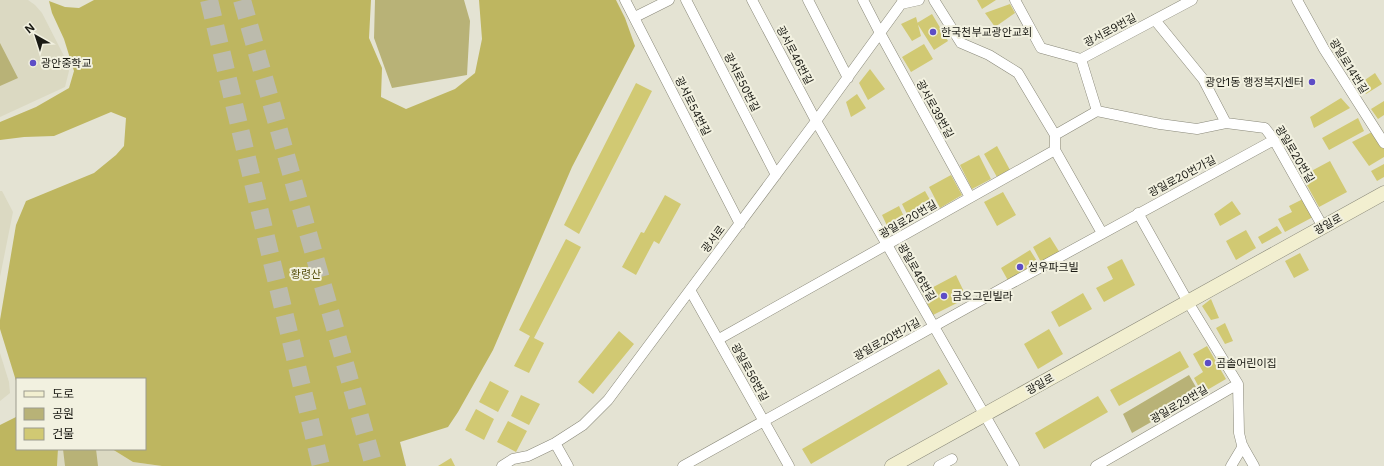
<svg xmlns="http://www.w3.org/2000/svg" width="1384" height="466" font-family="Inter,'Noto Sans KR',sans-serif">
<style>
.built{fill:#dbd9c2}
.green{fill:#b8b277}
.forest{fill:#beb660}
.building{fill:#d1c973}
.lines{fill:none;stroke-linecap:round;stroke-linejoin:round}
.highway-tunnel{stroke:#bcbbad;stroke-width:18;stroke-dasharray:18 9;stroke-linecap:butt}
.street-casing{stroke:#898879;stroke-width:11}
.secondary-casing{stroke:#898879;stroke-width:15}
.street{stroke:#fff;stroke-width:10}
.secondary{stroke:#f2efd0;stroke-width:14}
.poi-dot{fill:#5d4dc6;stroke:#f2f1e0;stroke-width:1.5}
.labels{text-anchor:middle;stroke-width:4;stroke-linejoin:round;paint-order:stroke}
.street-label{font-size:11px;fill:#1a1a14;stroke:#f2f1e0}
.poi-label{font-size:11px;fill:#1a1a14;stroke:#f2f1e0;text-anchor:start}
.park-label{font-size:11px;fill:#585210;stroke:#f2f1e0}
</style>
<rect width="100%" height="100%" fill="#e4e3d3"/>
<path class="built" d="M 0,0 L 28,0 L 35,5 L 42,13 L 63,54 L 69,71 L 65,87 L 0,117 Z
M 0,191 L 2,191 L 13,212 L 0,277 Z
M 0,353 L 9,382 L 10,393 L 0,401 Z
M 58,449 L 112,449 L 133,462 L 162,466 L 57,466 Z"/>
<path class="green" d="M 375,0 L 464,0 L 470,21 L 467,75 L 392,88 L 374,38 Z
M 0,43 L 18,78 L 0,86 Z
M 1189,375 L 1200,394 L 1132,433 L 1123,414 Z
M 63,449 L 96,449 L 98,466 L 65,466 Z"/>
<path class="forest" d="M 94,0 L 371,0 L 369,38 L 382,68 L 381,97 L 406,109 L 455,89 L 475,73 L 482,39 L 479,0 L 616,0 L 625,18 L 635,46 L 572,167 L 493,350 L 458,412 L 448,427 L 400,442 L 406,466 L 162,466 L 133,462 L 112,449 L 145,449 L 145,379 L 17,379 L 17,384 L 0,329 L 0,320 L 16,225 L 26,201 L 94,173 L 116,155 L 124,146 L 126,118 L 111,112 L 54,136 L 24,137 L 0,140 L 0,122 L 36,107 L 69,88 L 74,71 L 64,39 L 52,13 L 49,1 L 65,7 L 79,8 Z
M 17,413 L 17,449 L 58,449 L 57,466 L 0,466 L 0,425 L 16,417 Z"/>
<path class="building" d="M 977,0 L 996,0 L 982,9 Z
M 1010,4 L 1015,13 L 995,27 L 985,13 Z
M 932,14 L 948,41 L 934,50 L 917,23 Z
M 916,17 L 921,36 L 912,41 L 901,24 Z
M 924,44 L 933,59 L 911,72 L 902,57 Z
M 870,69 L 885,89 L 868,100 L 859,83 Z
M 1375,73 L 1382,84 L 1366,94 L 1359,84 Z
M 636,83 L 652,91 L 579,234 L 564,225 Z
M 857,94 L 866,108 L 851,117 L 846,102 Z
M 1341,98 L 1350,108 L 1314,128 L 1310,117 Z
M 1384,101 L 1384,115 L 1378,119 L 1371,109 Z
M 1358,118 L 1364,131 L 1329,150 L 1322,138 Z
M 1372,132 L 1384,149 L 1384,157 L 1369,166 L 1352,142 Z
M 997,146 L 1010,170 L 997,177 L 984,154 Z
M 979,155 L 991,179 L 972,189 L 960,165 Z
M 1330,161 L 1347,192 L 1319,207 L 1302,176 Z
M 1384,164 L 1384,177 L 1377,181 L 1371,171 Z
M 951,175 L 962,195 L 940,208 L 929,187 Z
M 925,191 L 934,207 L 910,220 L 902,204 Z
M 1003,192 L 1016,215 L 997,226 L 984,202 Z
M 665,195 L 681,204 L 659,244 L 654,241 L 636,275 L 622,267 L 641,232 L 644,233 Z
M 1303,199 L 1313,217 L 1285,232 L 1278,219 L 1292,212 L 1289,206 Z
M 1232,201 L 1241,214 L 1220,226 L 1214,214 Z
M 899,206 L 907,223 L 890,232 L 882,215 Z
M 1277,226 L 1282,233 L 1262,244 L 1258,237 Z
M 1246,230 L 1256,248 L 1236,260 L 1226,241 Z
M 1050,237 L 1060,253 L 1042,264 L 1033,247 Z
M 566,239 L 581,247 L 534,338 L 544,343 L 529,373 L 514,366 L 530,336 L 519,330 Z
M 1030,250 L 1040,266 L 1010,284 L 1001,268 Z
M 1300,253 L 1309,270 L 1294,278 L 1285,261 Z
M 1122,259 L 1135,285 L 1104,302 L 1096,288 L 1113,279 L 1107,267 Z
M 956,275 L 967,298 L 933,315 L 922,293 Z
M 1083,293 L 1092,309 L 1059,327 L 1051,312 Z
M 1211,299 L 1219,318 L 1211,320 L 1202,306 Z
M 1225,323 L 1233,341 L 1225,344 L 1216,328 Z
M 1049,329 L 1063,354 L 1038,369 L 1024,344 Z
M 619,331 L 634,344 L 593,394 L 578,382 Z
M 1207,346 L 1226,379 L 1202,393 L 1194,378 L 1203,372 L 1193,354 Z
M 1180,351 L 1189,367 L 1119,406 L 1110,390 Z
M 939,369 L 948,384 L 811,464 L 802,449 Z
M 490,381 L 509,391 L 498,412 L 479,402 Z
M 521,395 L 540,404 L 529,425 L 511,416 Z
M 1098,396 L 1108,412 L 1044,449 L 1035,433 Z
M 476,409 L 494,419 L 484,440 L 465,430 Z
M 508,421 L 527,431 L 516,452 L 497,442 Z
M 451,458 L 455,466 L 438,466 Z"/>
<g class="lines">
<path class="highway-tunnel" d="M 209,0 L 321,466
M 242,0 L 374,466"/>
<g class="street-casing">
<path id="street" d="M 625,0 L 740,224
M 686,0 L 776,175
M 752,0 L 816,121 L 1014,466
M 808,0 L 848,78
M 863,0 L 880,33 L 970,197
M 934,0 L 961,43 L 989,55 L 1018,73 L 1055,135
M 1015,0 L 1041,48 L 1081,59 L 1192,0
M 1297,0 L 1324,49 L 1384,143
M 901,4 L 919,0
M 635,17 L 669,0
M 1155,20 L 1203,79 L 1226,123
M 1081,59 L 1097,111
M 1055,135 L 1097,111 L 1160,124 L 1197,129 L 1226,123 L 1265,128 L 1274,140 L 1323,227
M 1055,150 L 1102,233
M 1138,213 L 1188,302 L 1238,384 L 1239,433 L 1242,445 L 1254,466
M 690,290 L 789,466
M 719,339 L 1055,150 L 1055,135
M 555,443 L 568,466
M 502,466 L 513,459 L 528,456 L 555,443 L 583,425 L 608,400 L 816,121 L 901,4 L 903,0
M 683,466 L 1010,284 L 1274,140
M 939,466 L 952,459
M 1096,466 L 1238,384
M 1231,466 L 1243,446"/>
</g>
<g class="secondary-casing">
<path id="secondary" d="M 892,466 L 1384,193"/>
</g>
<use href="#street" class="street"/>
<use href="#secondary" class="secondary"/>
</g>
<g class="poi-dot">
<circle cx="933" cy="32" r="4"/>
<circle cx="33" cy="63" r="4"/>
<circle cx="1312" cy="82" r="4"/>
<circle cx="1020" cy="267" r="4"/>
<circle cx="944" cy="296" r="4"/>
<circle cx="1208" cy="363" r="4"/>
</g>
<g class="labels">
<g class="street-label">
<text transform="translate(1110 30) rotate(-28)" y="4">광서로9번길</text>
<text transform="translate(795 55) rotate(62)" y="4">광서로46번길</text>
<text transform="translate(1349 66) rotate(58)" y="4">광일로14번길</text>
<text transform="translate(742 82) rotate(63)" y="4">광서로50번길</text>
<text transform="translate(693 106) rotate(63)" y="4">광서로54번길</text>
<text transform="translate(935 109) rotate(61)" y="4">광서로39번길</text>
<text transform="translate(1295 154) rotate(59)" y="4">광일로20번길</text>
<text transform="translate(1182 176) rotate(-28)" y="4">광일로20번가길</text>
<text transform="translate(908 219) rotate(-30)" y="4">광일로20번길</text>
<text transform="translate(1328 224) rotate(-29)" y="4">광일로</text>
<text transform="translate(713 239) rotate(-53)" y="4">광서로</text>
<text transform="translate(917 272) rotate(60)" y="4">광일로46번길</text>
<text transform="translate(887 339) rotate(-29)" y="4">광일로20번가길</text>
<text transform="translate(750 372) rotate(61)" y="4">광일로56번길</text>
<text transform="translate(1040 384) rotate(-29)" y="4">광일로</text>
<text transform="translate(1179 404) rotate(-30)" y="4">광일로29번길</text>
</g>
<g class="poi-label">
<text x="941" y="36">한국천부교광안교회</text>
<text x="41" y="67">광안중학교</text>
<text x="1304" y="86" text-anchor="end">광안1동 행정복지센터</text>
<text x="1028" y="271">성우파크빌</text>
<text x="952" y="300">금오그린빌라</text>
<text x="1216" y="367">곰솔어린이집</text>
</g>
<g class="park-label">
<text x="306" y="278">황령산</text>
</g>
</g>
<rect x="16" y="378" width="130" height="72" fill="#f2f1e0" stroke="#9c9b8e"/>
<rect x="24" y="391" width="20" height="6" fill="#f2efd0" stroke="#9c9b8e"/>
<text x="52" y="398" font-size="12" fill="#1a1a14">도로</text>
<rect x="24" y="408" width="20" height="12" fill="#b8b277" stroke="#9c9b8e"/>
<text x="52" y="418" font-size="12" fill="#1a1a14">공원</text>
<rect x="24" y="428" width="20" height="12" fill="#d1c973" stroke="#9c9b8e"/>
<text x="52" y="438" font-size="12" fill="#1a1a14">건물</text>
<g transform="translate(36 36) rotate(321)" stroke="#f2f1e0" stroke-width="3" paint-order="stroke">
<path d="M0-3L7 15L0 10L-7 15Z" fill="#1a1a14"/>
<text y="-6" font-size="11" font-weight="bold" text-anchor="middle" fill="#1a1a14">N</text>
</g>
</svg>
